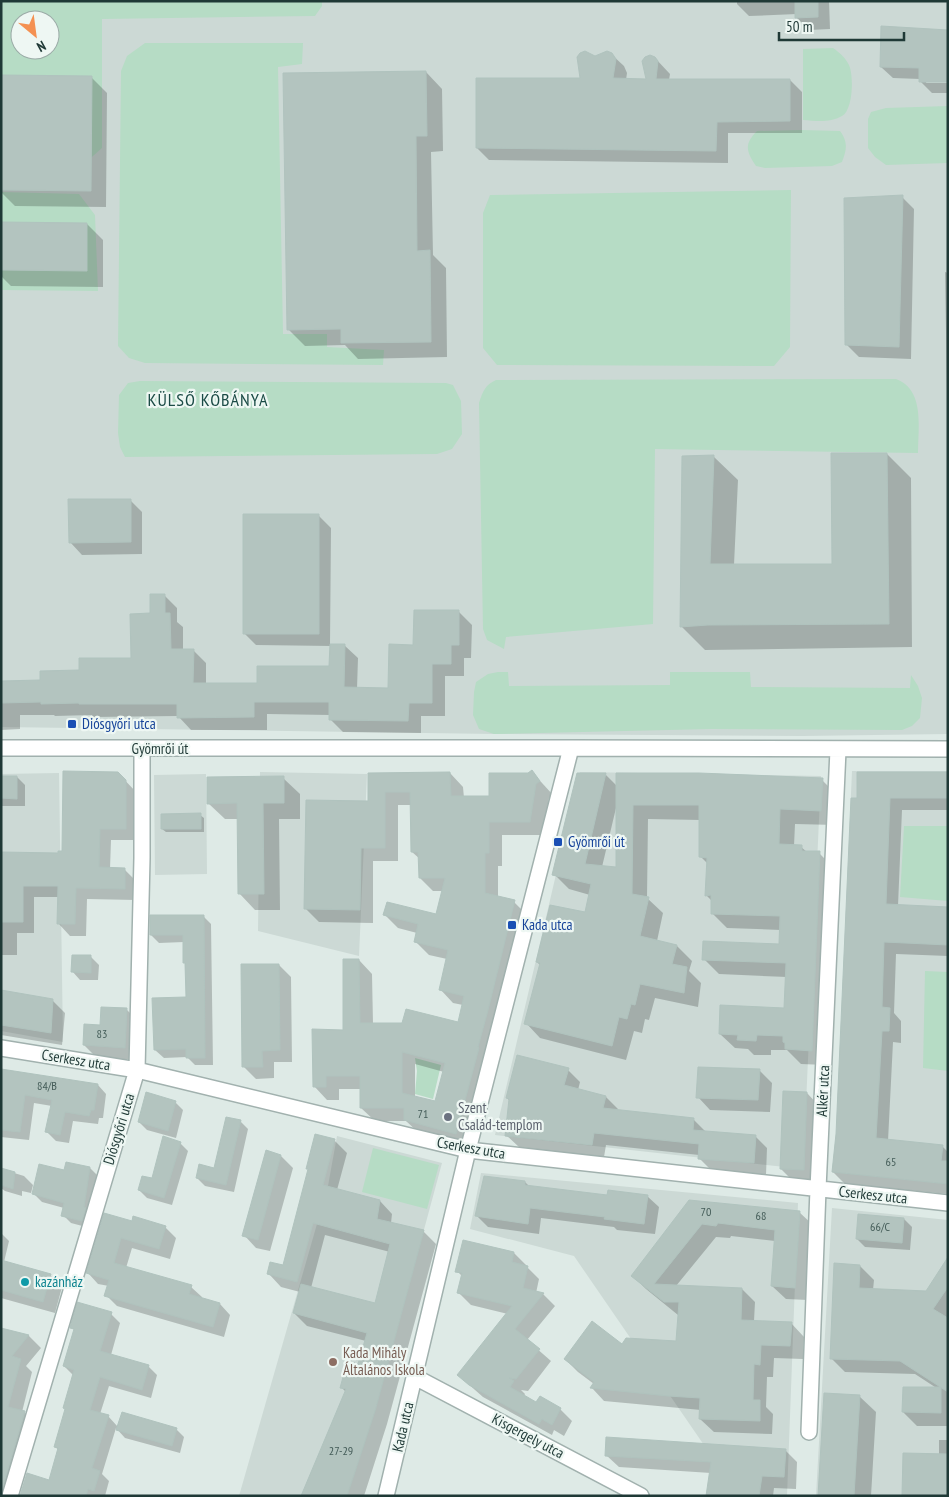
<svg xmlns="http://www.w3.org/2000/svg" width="949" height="1497" font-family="'PT Sans Narrow',sans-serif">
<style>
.built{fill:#ccd9d5;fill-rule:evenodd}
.green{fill:#b6dcc5;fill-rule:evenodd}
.shadow{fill:#0003;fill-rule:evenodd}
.building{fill:#b3c4bf;stroke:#b0c3be;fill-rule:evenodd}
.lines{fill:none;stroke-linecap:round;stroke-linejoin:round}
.minor-casing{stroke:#a1b1ae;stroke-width:18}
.minor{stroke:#fff;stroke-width:15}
.transit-dot{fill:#1a4fb4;stroke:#eef7f3;stroke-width:2}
.worship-dot{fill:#6b7280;stroke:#eef7f3;stroke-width:2}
.culture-dot{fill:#0f9aa8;stroke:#eef7f3;stroke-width:2}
.education-dot{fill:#8d6e63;stroke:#eef7f3;stroke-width:2}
.labels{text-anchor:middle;stroke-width:4.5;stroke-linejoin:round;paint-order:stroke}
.number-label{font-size:12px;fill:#445c58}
.transit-label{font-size:15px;fill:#164399;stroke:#eef7f3;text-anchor:start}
.street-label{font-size:15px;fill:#1f3936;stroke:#eef7f3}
.worship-label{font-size:15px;fill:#5b616d;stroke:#eef7f3;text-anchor:start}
.culture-label{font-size:15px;fill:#0d838f;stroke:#eef7f3;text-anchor:start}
.education-label{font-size:15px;fill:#785e54;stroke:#eef7f3;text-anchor:start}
.quarter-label{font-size:18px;letter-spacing:1px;fill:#1b4b46;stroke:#eef7f3}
</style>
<rect width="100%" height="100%" fill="#deeae6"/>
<path class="built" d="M 1,1 L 948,1 L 948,734 L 802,736 L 494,734 L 1,727 ZM 20,20 L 50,20 L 50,50 L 20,50 Z
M 852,771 L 948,771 L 948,1184 L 832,1172 L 836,1134 Z
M 260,772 L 367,774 L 359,956 L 258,931 Z
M 580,772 L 821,776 L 803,1169 L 495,1135 Z
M 59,773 L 63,1042 L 1,1031 L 1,774 Z
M 206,774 L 207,874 L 155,875 L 154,775 Z
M 337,1136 L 442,1163 L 375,1411 L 347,1496 L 239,1496 L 317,1224 L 328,1186 Z
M 481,1173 L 798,1203 L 787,1496 L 739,1496 L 574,1256 L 470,1229 Z
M 832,1208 L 948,1220 L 948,1496 L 816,1496 Z"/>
<path class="green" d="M 1,1 L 322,1 L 322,6 L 315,16 L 102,19 L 102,148 L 76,171 L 1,143 ZM 20,20 L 50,20 L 50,50 L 20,50 Z
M 145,43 L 303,43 L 302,64 L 278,67 L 283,334 L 327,334 L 327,347 L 384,350 L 383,365 L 145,363 L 129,358 L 118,346 L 121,71 L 127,56 Z
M 833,48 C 840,53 845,57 849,65 C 854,76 853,110 842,116 C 830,123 816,121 803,120 L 803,49 Z
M 948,106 L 948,163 L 886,165 L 875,157 L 868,148 L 868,119 L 871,112 L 886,108 Z
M 801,130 L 840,131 C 848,142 847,149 842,162 L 832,166 L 765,168 L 756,166 C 746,151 744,144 757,131 Z
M 791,190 L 790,347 L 774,366 L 497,365 L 483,348 L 483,213 L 490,195 Z
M 1,192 L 79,194 L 95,215 L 98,291 L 1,290 Z
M 896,379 C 925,390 918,427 918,453 L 655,449 L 653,624 L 506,637 L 504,649 L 487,640 L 483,629 L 479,403 C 483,391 485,385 496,380 Z
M 140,381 L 446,383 L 453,385 L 461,401 L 462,434 L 452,449 L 437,454 L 125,457 L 120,447 L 118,433 L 119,395 L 128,383 Z
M 498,672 L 508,672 L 509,686 L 670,685 L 670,672 L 750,672 L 751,687 L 910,688 L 911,675 L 918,686 L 922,698 L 920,718 L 912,726 L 902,730 L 711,729 L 494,734 L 479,729 L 473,715 L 474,692 L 476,682 L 488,674 Z
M 904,826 L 948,826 L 948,901 L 900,897 Z
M 925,971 L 948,972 L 948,1071 L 923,1068 Z
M 415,1058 L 441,1065 L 433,1099 L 415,1094 L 417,1071 Z
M 373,1148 L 439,1165 L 427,1209 L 362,1192 Z"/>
<path class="shadow" d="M 737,1 L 829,1 L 830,29 L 809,30 L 797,18 L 797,14 L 749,16 L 737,4 Z
M 948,31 L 926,83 L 948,83 L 948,93 L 932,93 L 920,81 L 920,79 L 893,78 L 881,67 Z
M 611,54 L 624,66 L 627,73 L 626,80 L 647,80 L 655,58 L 670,74 L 669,80 L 790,80 L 802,92 L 802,133 L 728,133 L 728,163 L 489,160 L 477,148 L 582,80 L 595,57 Z
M 426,72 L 442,89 L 443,151 L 431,152 L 433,255 L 446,268 L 447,357 L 358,359 L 345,345 L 305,346 L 288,329 Z
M 1,76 L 91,77 L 107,93 L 106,207 L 15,206 L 1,192 Z
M 902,197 L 914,209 L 911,359 L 859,357 L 847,345 Z
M 1,223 L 87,224 L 103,240 L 103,287 L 11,286 L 1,276 Z
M 945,272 L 948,273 L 948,451 Z
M 887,454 L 911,478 L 912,647 L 705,650 L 681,626 L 714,457 L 738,480 L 734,565 L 833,566 Z
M 130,500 L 142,512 L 142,554 L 82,555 L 70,542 Z
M 319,516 L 331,528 L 330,645 L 344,645 L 358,658 L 357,689 L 389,689 L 415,646 L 459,612 L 472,625 L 471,658 L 464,658 L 464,676 L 445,676 L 445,716 L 421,716 L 421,733 L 343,732 L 330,719 L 330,715 L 267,714 L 267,730 L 191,730 L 178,716 L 93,717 L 92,715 L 55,716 L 54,715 L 20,715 L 20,729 L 1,730 L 1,682 L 42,681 L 132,659 L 152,614 L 164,595 L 177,608 L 177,622 L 183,627 L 183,650 L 193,650 L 206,663 L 206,684 L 258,684 L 331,667 L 331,646 L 256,645 L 244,633 Z
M 532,772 L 553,795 L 549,798 L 543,835 L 502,835 L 502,866 L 498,866 L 498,898 L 514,902 L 527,915 L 469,1146 L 419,1133 L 406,1121 L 375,1121 L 361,1108 L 361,1089 L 339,1089 L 339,1100 L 327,1100 L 314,1086 L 344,1031 L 359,960 L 372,974 L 373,1024 L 459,1023 L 463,1005 L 453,1003 L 440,989 L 447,959 L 429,955 L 415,941 L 417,933 L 398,928 L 385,915 L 437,915 L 443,891 L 433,891 L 420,878 L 420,859 L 412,852 L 412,805 L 398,805 L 398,861 L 373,861 L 373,923 L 319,922 L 306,909 L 369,802 L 369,774 L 450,773 L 463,787 L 464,798 L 490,797 ZM 415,1064 L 444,1072 L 436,1103 L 415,1097 Z
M 118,773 L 137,793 L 137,840 L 111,840 L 110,869 L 124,869 L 136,881 L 136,900 L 87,899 L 86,936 L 70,936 L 59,924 L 59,897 L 34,897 L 34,933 L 17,933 L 17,955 L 1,955 L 1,853 L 59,854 L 63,852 Z
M 948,773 L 948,810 L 902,810 L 898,906 L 948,908 L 948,956 L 896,954 L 894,1013 L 901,1021 L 901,1043 L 893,1042 L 888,1141 L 942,1146 L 948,1152 L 948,1194 L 845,1184 L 833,1172 L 837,1134 L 858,799 Z
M 605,774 L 617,786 L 822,780 L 837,795 L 836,825 L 795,824 L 794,846 L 801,847 L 807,852 L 819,853 L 834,868 L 826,1065 L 801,1064 L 787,1050 L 771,1050 L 771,1055 L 754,1055 L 748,1049 L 735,1048 L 720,1034 L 786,1009 L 787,977 L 719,974 L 704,959 L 780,945 L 781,930 L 727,928 L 712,913 L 712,901 L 706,895 L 708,864 L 700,856 L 700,820 L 648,819 L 647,898 L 663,913 L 657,941 L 677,946 L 692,961 L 689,971 L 701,983 L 698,1007 L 655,998 L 649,1020 L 645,1019 L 642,1033 L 634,1031 L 626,1060 L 540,1038 L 526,1023 L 540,965 L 537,962 L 585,914 L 590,895 L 569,889 L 554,874 ZM 616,808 L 617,808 L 617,869 L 602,867 Z
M 1,777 L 17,777 L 25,785 L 25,806 L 1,806 Z
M 283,778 L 300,794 L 300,819 L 279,819 L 280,910 L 255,910 L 239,893 L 239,819 L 225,819 L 208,803 Z
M 200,815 L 204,818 L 204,832 L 166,832 L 162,829 Z
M 203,916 L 211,924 L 213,1065 L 195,1065 L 187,1057 L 164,1058 L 155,1050 L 187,998 L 184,942 L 159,943 L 151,935 Z
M 91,957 L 99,965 L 98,980 L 80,980 L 72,971 Z
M 279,965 L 291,977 L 292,1062 L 274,1062 L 274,1078 L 256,1079 L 243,1066 Z
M 1,992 L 52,1000 L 65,1013 L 62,1045 L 1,1035 Z
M 127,1010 L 139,1022 L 137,1060 L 96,1057 L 84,1045 Z
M 699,1068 L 760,1071 L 772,1083 L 770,1112 L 710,1110 L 698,1097 Z
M 1,1070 L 98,1085 L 106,1094 L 103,1118 L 99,1118 L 98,1124 L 73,1121 L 69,1143 L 56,1141 L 47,1132 L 52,1106 L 34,1103 L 29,1140 L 1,1137 Z
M 568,1070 L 580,1082 L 578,1090 L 606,1097 L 618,1109 L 617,1111 L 694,1120 L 706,1132 L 755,1136 L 767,1148 L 766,1175 L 711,1170 L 699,1158 L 699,1155 L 606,1145 L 604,1157 L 519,1147 L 506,1135 L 510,1101 L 507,1098 Z
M 807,1093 L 819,1106 L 815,1182 L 793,1181 L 781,1169 Z
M 175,1102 L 183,1110 L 176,1138 L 147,1130 L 139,1122 Z
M 240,1121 L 248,1129 L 234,1192 L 205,1186 L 197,1178 L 215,1169 Z
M 334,1140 L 347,1153 L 337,1190 L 380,1201 L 392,1214 L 391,1223 L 423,1231 L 436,1244 L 387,1424 L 364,1496 L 302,1496 L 346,1392 L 341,1387 L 350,1372 L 359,1365 L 366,1341 L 307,1326 L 294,1313 L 300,1292 L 281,1287 L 269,1274 L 284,1267 L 309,1170 L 307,1168 ZM 325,1235 L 390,1252 L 376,1305 L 311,1288 Z
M 180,1143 L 188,1151 L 172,1205 L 147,1198 L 139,1190 L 153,1179 Z
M 281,1156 L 293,1168 L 270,1251 L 256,1248 L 244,1235 Z
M 90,1168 L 98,1176 L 90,1228 L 71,1223 L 63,1215 L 64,1208 L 42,1202 L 34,1194 Z
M 1,1169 L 24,1176 L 33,1185 L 31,1193 L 22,1191 L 22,1196 L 5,1191 L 1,1188 Z
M 525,1182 L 530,1187 L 608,1197 L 647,1196 L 659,1207 L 655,1234 L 617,1230 L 614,1227 L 541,1218 L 539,1234 L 488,1227 L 476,1215 Z
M 690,1201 L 799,1212 L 813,1225 L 808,1300 L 786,1299 L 772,1286 L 775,1241 L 731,1236 L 730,1238 L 716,1237 L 676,1286 L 742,1289 L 755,1302 L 754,1321 L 791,1323 L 804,1337 L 803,1359 L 774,1358 L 773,1377 L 767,1377 L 766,1407 L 773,1414 L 772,1434 L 714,1432 L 700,1419 L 701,1410 L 604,1401 L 592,1388 L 594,1384 L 578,1372 L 565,1359 L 622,1346 L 678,1342 L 678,1315 L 646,1289 L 633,1276 Z
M 904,1219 L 912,1227 L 910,1250 L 865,1247 L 857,1239 Z
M 133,1223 L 165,1227 L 176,1238 L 170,1259 L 132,1248 L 126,1268 L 191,1287 L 202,1297 L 202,1299 L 220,1304 L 230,1315 L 224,1337 L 117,1306 L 106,1295 L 109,1286 L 98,1284 L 88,1273 Z
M 1,1233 L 9,1241 L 4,1262 L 50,1275 L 62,1287 L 55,1313 L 1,1298 Z
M 514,1253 L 526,1265 L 525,1267 L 527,1267 L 539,1279 L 536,1293 L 543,1294 L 555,1306 L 527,1340 L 551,1361 L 528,1391 L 521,1390 L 525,1394 L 524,1396 L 537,1404 L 560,1409 L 572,1421 L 564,1436 L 554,1430 L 552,1435 L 483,1397 L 458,1375 L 508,1314 L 471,1305 L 459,1293 L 463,1277 L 457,1271 Z
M 860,1266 L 874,1280 L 873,1290 L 927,1292 L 948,1269 L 948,1426 L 917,1426 L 903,1412 L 938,1389 L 915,1374 L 845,1372 L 831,1358 Z
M 111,1314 L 120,1323 L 111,1355 L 148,1366 L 157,1375 L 151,1398 L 109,1386 L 100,1414 L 108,1416 L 118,1427 L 176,1429 L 184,1437 L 180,1453 L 125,1438 L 116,1428 L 102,1474 L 109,1481 L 105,1496 L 21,1496 L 50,1481 L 59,1450 L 55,1447 L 66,1410 L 74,1376 L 64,1366 L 75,1330 L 71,1327 Z
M 1,1329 L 29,1336 L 41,1348 L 26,1366 L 32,1372 L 22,1412 L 25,1413 L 37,1425 L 16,1496 L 1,1496 Z
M 859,1396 L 876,1412 L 871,1496 L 820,1496 Z
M 939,1440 L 948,1440 L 948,1496 L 939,1455 Z
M 785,1450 L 797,1462 L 796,1489 L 774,1488 L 773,1496 L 708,1496 L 711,1473 L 619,1467 L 606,1455 Z"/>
<path class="building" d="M 795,1 L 818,1 L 818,17 L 795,18 Z
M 881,26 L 948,30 L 948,82 L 919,82 L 919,68 L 880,67 Z
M 585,51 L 595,56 L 607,51 L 612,53 L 616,59 L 613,78 L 646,79 L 642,61 L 645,57 L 650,55 L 655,57 L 658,61 L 656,79 L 790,79 L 790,121 L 717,122 L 716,151 L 476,148 L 476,78 L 580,78 L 577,57 L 580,53 Z
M 426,71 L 427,136 L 416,136 L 417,251 L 430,250 L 431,342 L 341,343 L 341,329 L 287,330 L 283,73 Z
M 1,75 L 92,76 L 91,191 L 1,190 Z
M 903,195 L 899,347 L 845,345 L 844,198 Z
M 1,222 L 87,223 L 87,271 L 1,270 Z
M 831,453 L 887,453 L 889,624 L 708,625 L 680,627 L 682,456 L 714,455 L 710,564 L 832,564 Z
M 68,499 L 131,499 L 131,542 L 69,543 Z
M 243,514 L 319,514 L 319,634 L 243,634 Z
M 150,594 L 165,594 L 165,613 L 170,613 L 171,649 L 194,649 L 193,683 L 257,683 L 257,666 L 329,666 L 330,644 L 345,644 L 344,687 L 388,688 L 389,644 L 413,645 L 414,610 L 459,610 L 459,645 L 451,645 L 451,664 L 432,664 L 432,703 L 409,703 L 408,721 L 329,720 L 329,702 L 254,702 L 254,717 L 177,718 L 177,704 L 79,704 L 79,703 L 41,704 L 41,702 L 1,703 L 1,681 L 40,680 L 40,671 L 79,670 L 79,658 L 131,658 L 130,614 L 150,613 Z
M 532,770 L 540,781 L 536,784 L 530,822 L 489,822 L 489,853 L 485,853 L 485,893 L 515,900 L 488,1010 L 478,1047 L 479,1048 L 456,1134 L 404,1120 L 404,1108 L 360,1108 L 360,1076 L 326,1076 L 326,1087 L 313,1087 L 312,1029 L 343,1030 L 343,959 L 359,959 L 360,1023 L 402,1023 L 406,1009 L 458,1022 L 464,996 L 439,990 L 448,950 L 414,942 L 418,924 L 383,915 L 387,902 L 436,914 L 445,878 L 419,878 L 418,852 L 411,852 L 410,792 L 385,792 L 385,848 L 361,848 L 360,910 L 304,909 L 306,800 L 368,801 L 368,773 L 450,772 L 451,796 L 489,796 L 489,773 L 528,773 ZM 402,1052 L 445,1063 L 435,1101 L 402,1093 Z
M 63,771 L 118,772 L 126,780 L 126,829 L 100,829 L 99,867 L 125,868 L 125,889 L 76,888 L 75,924 L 57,924 L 58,886 L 23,886 L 23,922 L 1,922 L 1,852 L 58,853 L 58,851 L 62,851 Z
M 857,772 L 948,772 L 948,798 L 890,798 L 886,904 L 948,907 L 948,945 L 884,942 L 882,1007 L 890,1008 L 889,1031 L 882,1031 L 876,1138 L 943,1145 L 941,1161 L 948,1161 L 948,1184 L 832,1172 L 836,1134 L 851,798 L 857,798 Z
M 577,773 L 606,773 L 585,864 L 616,867 L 616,773 L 699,773 L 823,778 L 821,811 L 780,809 L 779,844 L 802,845 L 802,851 L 820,851 L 812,1051 L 785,1049 L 785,1043 L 783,1042 L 783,1036 L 757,1035 L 756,1041 L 737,1040 L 738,1035 L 719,1034 L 720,1005 L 784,1008 L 786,963 L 702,960 L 703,941 L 779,944 L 780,916 L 711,914 L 711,895 L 705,896 L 707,858 L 699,857 L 699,805 L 633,805 L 632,894 L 649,897 L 640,936 L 677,945 L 672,964 L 687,967 L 684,993 L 640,984 L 635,1005 L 631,1004 L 627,1019 L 619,1017 L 612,1046 L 524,1024 L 540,963 L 536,962 L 550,905 L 585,912 L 591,884 L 552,875 Z
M 1,776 L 17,776 L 17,799 L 1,798 Z
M 284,776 L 284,803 L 263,803 L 264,894 L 238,894 L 237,803 L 207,804 L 207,777 Z
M 201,813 L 201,829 L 161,829 L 161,814 Z
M 150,915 L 204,915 L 205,1058 L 186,1058 L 186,1049 L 154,1050 L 152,998 L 186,997 L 185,963 L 183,963 L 183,935 L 150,935 Z
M 72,955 L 91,955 L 91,973 L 71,972 Z
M 241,964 L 279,964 L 280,1050 L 262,1051 L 263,1067 L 242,1067 Z
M 1,990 L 53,999 L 51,1033 L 1,1025 Z
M 101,1007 L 127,1008 L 125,1048 L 83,1045 L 84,1024 L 100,1025 Z
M 517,1055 L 569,1068 L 564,1085 L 606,1096 L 603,1108 L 694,1118 L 693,1130 L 756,1135 L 754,1163 L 698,1159 L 699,1144 L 594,1133 L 592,1145 L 505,1136 L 509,1099 L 506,1098 Z
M 698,1067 L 760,1069 L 758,1100 L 696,1098 Z
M 1,1069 L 98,1084 L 94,1110 L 91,1110 L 89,1116 L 65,1112 L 60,1135 L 45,1132 L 52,1100 L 25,1095 L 20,1132 L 1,1130 Z
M 783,1091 L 807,1092 L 804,1170 L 780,1169 Z
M 146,1092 L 176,1101 L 168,1131 L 138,1122 Z
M 226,1117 L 241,1120 L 226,1185 L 196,1178 L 199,1164 L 214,1168 Z
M 315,1134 L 335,1139 L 323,1185 L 380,1200 L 377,1219 L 424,1230 L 375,1411 L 347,1496 L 301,1496 L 346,1389 L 340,1388 L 345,1370 L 349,1371 L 351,1362 L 358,1364 L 367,1333 L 293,1313 L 301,1284 L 375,1303 L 390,1244 L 313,1223 L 297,1282 L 267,1274 L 270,1262 L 283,1265 L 308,1169 L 306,1169 Z
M 163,1136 L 181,1142 L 164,1198 L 138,1190 L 142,1176 L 152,1178 Z
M 266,1150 L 281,1155 L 258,1240 L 242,1236 Z
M 66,1162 L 90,1167 L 84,1207 L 86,1208 L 82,1221 L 61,1216 L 64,1203 L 32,1194 L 39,1164 L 64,1170 Z
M 1,1168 L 15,1172 L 13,1189 L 1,1185 Z
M 484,1176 L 525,1181 L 525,1185 L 607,1195 L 608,1190 L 648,1195 L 644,1224 L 604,1219 L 605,1217 L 530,1208 L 528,1224 L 475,1216 Z
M 689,1200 L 800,1211 L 795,1288 L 771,1286 L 775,1230 L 718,1223 L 716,1226 L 702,1224 L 654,1284 L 742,1288 L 741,1320 L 792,1322 L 790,1346 L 761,1345 L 760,1365 L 754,1364 L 753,1400 L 760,1400 L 760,1421 L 699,1419 L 700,1398 L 668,1396 L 590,1388 L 594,1382 L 564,1359 L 592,1321 L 622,1344 L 626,1338 L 676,1341 L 679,1302 L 664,1302 L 631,1276 Z
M 104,1213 L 132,1221 L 133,1216 L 166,1226 L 159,1249 L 121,1238 L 114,1263 L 192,1285 L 189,1294 L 220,1303 L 213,1327 L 104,1296 L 109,1280 L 86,1273 Z
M 858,1214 L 904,1218 L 902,1243 L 856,1239 Z
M 463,1240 L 514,1252 L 512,1262 L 528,1266 L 523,1288 L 544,1293 L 515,1329 L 540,1349 L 516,1379 L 509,1378 L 514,1381 L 510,1387 L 536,1402 L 540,1396 L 561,1408 L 552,1425 L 542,1419 L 539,1424 L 469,1385 L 457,1375 L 512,1306 L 457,1293 L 462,1273 L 455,1272 Z
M 948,1257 L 948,1287 L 933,1309 L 948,1318 L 948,1392 L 900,1361 L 830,1359 L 834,1263 L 860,1265 L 859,1288 L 926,1291 Z
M 1,1260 L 51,1274 L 43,1302 L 1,1290 Z
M 77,1302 L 112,1312 L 100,1351 L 149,1365 L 142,1390 L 100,1377 L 90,1410 L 109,1415 L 92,1468 L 100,1471 L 94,1491 L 88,1489 L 86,1496 L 20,1496 L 27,1473 L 49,1480 L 58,1448 L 54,1447 L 65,1409 L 63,1408 L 74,1370 L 63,1366 L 74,1329 L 70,1328 Z
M 1,1328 L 29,1335 L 12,1356 L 21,1359 L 8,1407 L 25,1411 L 1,1493 Z
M 903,1387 L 941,1387 L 941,1413 L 902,1412 Z
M 824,1393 L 860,1395 L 854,1496 L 818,1496 Z
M 122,1412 L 177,1428 L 172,1446 L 116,1430 Z
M 606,1437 L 786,1449 L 784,1477 L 762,1476 L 759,1496 L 706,1496 L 711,1462 L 605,1456 Z
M 903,1453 L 948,1454 L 948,1496 L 902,1496 Z"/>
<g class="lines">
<g class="minor-casing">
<path id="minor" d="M 1,748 L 571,748 L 948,749
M 1,1048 L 137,1070 L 468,1150 L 948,1203
M 415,1377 L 641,1496
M 809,1432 L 818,1189 L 838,750
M 10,1496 L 137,1070 L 142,858 L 142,748
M 386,1496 L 468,1150 L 571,748"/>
</g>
<use href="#minor" class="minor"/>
</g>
<g class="transit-dot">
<rect x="67" y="719" width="10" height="10" rx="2.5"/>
<rect x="553" y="837" width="10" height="10" rx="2.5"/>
<rect x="507" y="920" width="10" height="10" rx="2.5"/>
</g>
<circle class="worship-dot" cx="448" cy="1117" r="5"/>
<circle class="culture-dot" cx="25" cy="1282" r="5"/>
<circle class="education-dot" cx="333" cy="1362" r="5"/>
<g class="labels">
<g class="number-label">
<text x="102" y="1038">83</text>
<text x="47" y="1090">84/B</text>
<text x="423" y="1118">71</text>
<text x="891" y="1166">65</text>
<text x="706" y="1216">70</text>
<text x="761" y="1220">68</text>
<text x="880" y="1231">66/C</text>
<text x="341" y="1455">27-29</text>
</g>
<g class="transit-label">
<text x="82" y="729">Diósgyőri utca</text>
<text x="568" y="847">Gyömrői út</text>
<text x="522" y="930">Kada utca</text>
</g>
<g class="street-label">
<text x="160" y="754">Gyömrői út</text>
<text transform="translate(76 1060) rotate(9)" y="5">Cserkesz utca</text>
<text transform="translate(823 1091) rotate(-87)" y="5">Alkér utca</text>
<text transform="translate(119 1129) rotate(-73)" y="5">Diósgyőri utca</text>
<text transform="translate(471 1148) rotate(10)" y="5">Cserkesz utca</text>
<text transform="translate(873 1195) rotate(6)" y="5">Cserkesz utca</text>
<text transform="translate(403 1427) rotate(-77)" y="5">Kada utca</text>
<text transform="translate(528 1436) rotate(28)" y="5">Kisgergely utca</text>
</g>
<g class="worship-label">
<text x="458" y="1113">Szent<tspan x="458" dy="17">Család-templom</tspan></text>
</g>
<g class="culture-label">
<text x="35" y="1287">kazánház</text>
</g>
<g class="education-label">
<text x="343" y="1358">Kada Mihály<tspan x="343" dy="17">Általános Iskola</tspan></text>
</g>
<g class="quarter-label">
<text x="208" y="406">KÜLSŐ KŐBÁNYA</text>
</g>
</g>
<rect width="949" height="1497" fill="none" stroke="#1f3936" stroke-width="5"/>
<g transform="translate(35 35) rotate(151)"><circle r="24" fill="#eef7f3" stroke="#9baba7"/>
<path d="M0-4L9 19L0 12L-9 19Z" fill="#f49152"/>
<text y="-8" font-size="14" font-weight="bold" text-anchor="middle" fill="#1f3936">N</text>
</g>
<path d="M779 32v8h125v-8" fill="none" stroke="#1f3936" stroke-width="2.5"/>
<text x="786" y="32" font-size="15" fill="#1f3936" stroke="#eef7f3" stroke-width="4" paint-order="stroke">50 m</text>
</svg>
